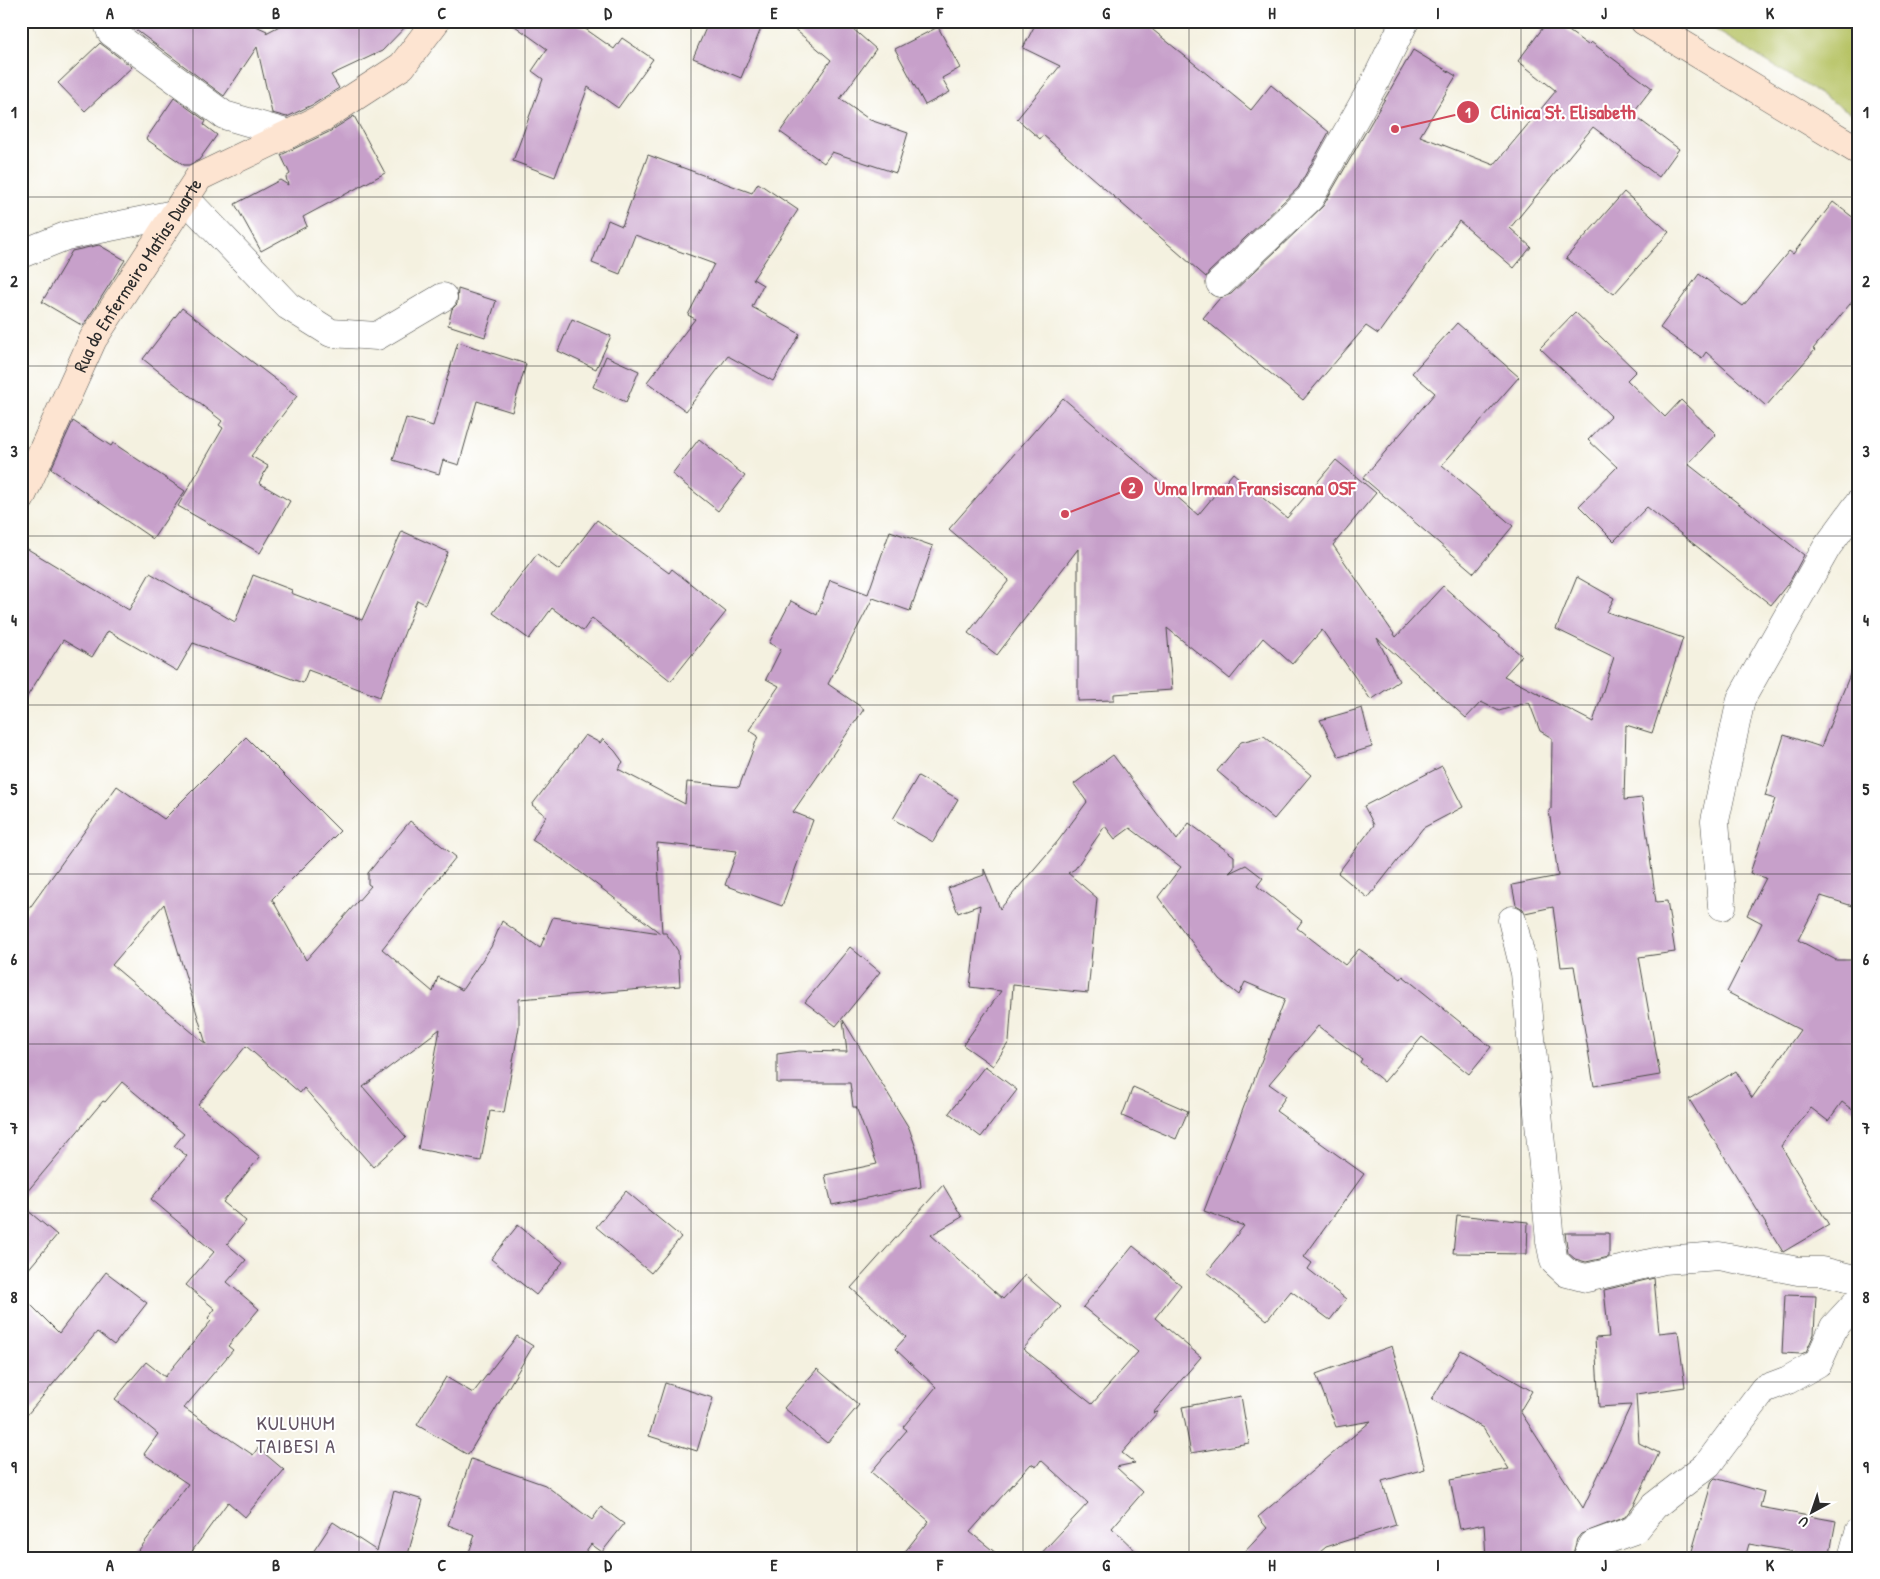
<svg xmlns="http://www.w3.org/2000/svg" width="1880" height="1579" font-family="'Patrick Hand',sans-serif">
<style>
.grass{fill:#b6c264;stroke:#707648}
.building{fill:#c7a0ca;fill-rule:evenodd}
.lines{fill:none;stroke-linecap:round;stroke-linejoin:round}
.street-casing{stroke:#494946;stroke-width:29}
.secondary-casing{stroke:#494946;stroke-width:29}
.street{stroke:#fff;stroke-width:28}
.secondary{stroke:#fde4d1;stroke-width:28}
.grid{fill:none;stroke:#2b2b2b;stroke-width:1;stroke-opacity:0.55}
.labels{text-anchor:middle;stroke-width:4;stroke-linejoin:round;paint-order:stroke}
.street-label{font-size:19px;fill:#2b2b2b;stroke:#fff}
.neighbourhood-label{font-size:20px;letter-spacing:1px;fill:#625463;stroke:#fff}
.leader{fill:none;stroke:#d1495b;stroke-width:2}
.callout-dot{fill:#d1495b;stroke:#fff;stroke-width:2}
.mark-label{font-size:15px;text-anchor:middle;font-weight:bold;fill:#fff}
.callout-label{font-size:20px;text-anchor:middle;font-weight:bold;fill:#d1495b;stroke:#fff;stroke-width:4;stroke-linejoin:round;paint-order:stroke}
.neatline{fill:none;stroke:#2b2b2b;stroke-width:2}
.grid-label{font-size:16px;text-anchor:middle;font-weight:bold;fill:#2b2b2b}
</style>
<rect width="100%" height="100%" fill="#fff"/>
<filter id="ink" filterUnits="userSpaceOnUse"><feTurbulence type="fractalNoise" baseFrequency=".02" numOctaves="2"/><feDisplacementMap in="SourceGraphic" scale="10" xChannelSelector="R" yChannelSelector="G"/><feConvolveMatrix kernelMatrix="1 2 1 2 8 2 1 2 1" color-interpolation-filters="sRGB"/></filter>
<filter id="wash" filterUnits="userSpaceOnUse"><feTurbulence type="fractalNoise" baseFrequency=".0096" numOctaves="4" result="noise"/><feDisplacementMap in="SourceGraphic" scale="20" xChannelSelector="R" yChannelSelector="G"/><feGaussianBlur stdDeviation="1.12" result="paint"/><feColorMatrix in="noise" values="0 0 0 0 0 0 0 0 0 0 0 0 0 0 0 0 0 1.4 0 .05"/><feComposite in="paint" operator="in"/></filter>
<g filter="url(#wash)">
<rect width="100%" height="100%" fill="#f4f1e0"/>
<path class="grass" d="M 1701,21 L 1859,21 L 1859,118 Z"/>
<g id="blocks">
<path class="building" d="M 124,21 L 245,21 L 267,31 L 266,33 L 289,21 L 411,21 L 382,51 L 331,75 L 339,88 L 314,104 L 287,117 L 272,113 L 257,47 L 224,96 Z
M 508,21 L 574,21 L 614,49 L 622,38 L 653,59 L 618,108 L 588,87 L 555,177 L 513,161 L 543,79 L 532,71 L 547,49 Z
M 709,21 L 764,21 L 741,78 L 693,58 Z
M 785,21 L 844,21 L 876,49 L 840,99 L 870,120 L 908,133 L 896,173 L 832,152 L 824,163 L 780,132 L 831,60 Z
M 1037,21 L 1142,21 L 1251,110 L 1271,85 L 1329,132 L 1298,188 L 1209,272 L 1206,277 L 1043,135 L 1040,139 L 1017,119 L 1060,66 L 1023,48 Z
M 1548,21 L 1555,21 L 1588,45 L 1591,42 L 1652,88 L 1632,114 L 1679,149 L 1659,177 L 1593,127 L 1510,228 L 1531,247 L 1514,268 L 1459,221 L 1378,334 L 1366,326 L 1303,400 L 1203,318 L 1220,298 L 1231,294 L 1323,206 L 1413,50 L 1456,76 L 1420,136 L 1494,165 L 1555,92 L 1555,90 L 1518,61 Z
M 938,27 L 960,68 L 942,78 L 950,92 L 925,105 L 895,49 Z
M 100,43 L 132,67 L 85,111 L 58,83 Z
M 174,98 L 206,121 L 204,125 L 217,135 L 199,160 L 189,165 L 184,165 L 146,139 Z
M 354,116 L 385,173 L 303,217 L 307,226 L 261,251 L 235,204 L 280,180 L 288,185 L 286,177 L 290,174 L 281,155 L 329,132 Z
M 648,155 L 752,193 L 758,183 L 798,210 L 753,279 L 763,285 L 752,307 L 800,334 L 773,381 L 728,356 L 686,411 L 647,382 L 695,319 L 688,315 L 714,264 L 635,235 L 620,274 L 592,263 L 608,220 L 622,226 Z
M 1624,192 L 1669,232 L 1614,294 L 1566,258 Z
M 1833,202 L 1859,222 L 1859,293 L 1813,349 L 1815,350 L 1766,406 L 1706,352 L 1702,358 L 1660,328 L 1699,274 L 1743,306 L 1789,251 L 1793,254 Z
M 99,245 L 125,260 L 83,326 L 42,302 L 72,251 Z
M 458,289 L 496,301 L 485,337 L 448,325 L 452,309 L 457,304 Z
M 182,308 L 297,396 L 251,456 L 268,466 L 259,483 L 290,501 L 260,553 L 178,506 L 223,428 L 219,425 L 222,421 L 143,359 Z
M 1575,312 L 1636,371 L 1627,380 L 1665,417 L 1681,400 L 1716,434 L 1688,464 L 1804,555 L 1790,581 L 1771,605 L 1647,507 L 1614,541 L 1579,506 L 1617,467 L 1588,440 L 1611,416 L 1540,348 Z
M 572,319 L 611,336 L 596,369 L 558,351 Z
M 1457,323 L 1519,377 L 1442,465 L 1513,526 L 1474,573 L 1363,478 L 1435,393 L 1412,373 Z
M 458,342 L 526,364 L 512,412 L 477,401 L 459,465 L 443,460 L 439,474 L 393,460 L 406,418 L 433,426 Z
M 606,356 L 639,371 L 626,402 L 593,387 Z
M 1063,398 L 1198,515 L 1233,473 L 1287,518 L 1336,460 L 1376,493 L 1333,545 L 1396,637 L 1443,586 L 1522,656 L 1504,676 L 1593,722 L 1614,657 L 1556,629 L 1577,577 L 1614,598 L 1607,612 L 1683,638 L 1652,733 L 1626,725 L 1624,800 L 1642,798 L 1656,902 L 1667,901 L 1675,952 L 1639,957 L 1660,1075 L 1594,1086 L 1574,966 L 1561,967 L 1553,907 L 1525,913 L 1523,909 L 1516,905 L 1512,885 L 1558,876 L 1549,810 L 1551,809 L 1552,738 L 1540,731 L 1529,702 L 1499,711 L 1481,702 L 1466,718 L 1377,638 L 1399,681 L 1371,700 L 1322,630 L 1292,664 L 1263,638 L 1230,679 L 1167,628 L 1172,690 L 1114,694 L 1114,700 L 1078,701 L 1078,549 L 997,655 L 968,633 L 1009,580 L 949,529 Z
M 73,421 L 111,446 L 113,443 L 185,491 L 153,539 L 51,469 Z
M 699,439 L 745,476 L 718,511 L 672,474 Z
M 597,520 L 669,573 L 672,569 L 726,612 L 671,681 L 592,618 L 583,631 L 552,608 L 529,639 L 493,613 L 537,554 L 559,570 Z
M 402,531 L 448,552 L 425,604 L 417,600 L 380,697 L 308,670 L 303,683 L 193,643 L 177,671 L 108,631 L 92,657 L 63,640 L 21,706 L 21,545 L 129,610 L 150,573 L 235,622 L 253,575 L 292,590 L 291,593 L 362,620 Z
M 890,531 L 933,546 L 910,611 L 873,598 L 828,684 L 864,709 L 793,812 L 813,820 L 782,906 L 725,885 L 737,851 L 657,843 L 662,933 L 666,933 L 678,951 L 680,986 L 519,999 L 519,1027 L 504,1113 L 490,1111 L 481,1161 L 418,1149 L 440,1029 L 363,1087 L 406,1137 L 373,1167 L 304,1088 L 300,1093 L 246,1046 L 198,1105 L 260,1157 L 223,1202 L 246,1221 L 227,1244 L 246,1260 L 227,1282 L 259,1309 L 228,1346 L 233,1350 L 184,1408 L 253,1455 L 258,1448 L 284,1470 L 245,1517 L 228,1502 L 187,1558 L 133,1558 L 188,1484 L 144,1454 L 158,1434 L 115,1399 L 146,1362 L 165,1377 L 211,1321 L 208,1318 L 215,1309 L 186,1285 L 214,1252 L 151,1199 L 187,1156 L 174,1146 L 184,1134 L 122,1082 L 105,1102 L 103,1101 L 21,1199 L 21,920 L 117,786 L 164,819 L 246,737 L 340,831 L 272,899 L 306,960 L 371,886 L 368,884 L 368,873 L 410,821 L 456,857 L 382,949 L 433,992 L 438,977 L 462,990 L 491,947 L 502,921 L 540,948 L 553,917 L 660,933 L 567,862 L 532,840 L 546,816 L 532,805 L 585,735 L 600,743 L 603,739 L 615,751 L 623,762 L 618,769 L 685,804 L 687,782 L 739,787 L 758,736 L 749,730 L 779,686 L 766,679 L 781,649 L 769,643 L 791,601 L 817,615 L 830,580 L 868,594 ZM 164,904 L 206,1044 L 112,965 Z
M 1857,657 L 1859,657 L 1859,908 L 1821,896 L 1798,940 L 1836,960 L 1859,960 L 1859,1115 L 1842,1102 L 1828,1121 L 1811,1108 L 1781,1146 L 1829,1225 L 1783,1252 L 1689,1099 L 1736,1071 L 1752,1098 L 1800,1030 L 1727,992 L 1762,923 L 1747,915 L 1766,878 L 1750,873 L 1775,799 L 1765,796 L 1784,735 L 1821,747 Z
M 1362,708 L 1372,747 L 1339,757 L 1320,720 Z
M 1264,736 L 1311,775 L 1274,819 L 1217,771 L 1241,742 Z
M 1113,755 L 1177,840 L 1189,823 L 1234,856 L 1234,868 L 1229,873 L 1246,865 L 1263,878 L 1257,886 L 1302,921 L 1297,928 L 1345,965 L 1359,949 L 1401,979 L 1403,976 L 1491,1047 L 1469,1074 L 1422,1037 L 1384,1082 L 1360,1062 L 1362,1059 L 1318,1026 L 1269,1084 L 1286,1096 L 1276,1111 L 1364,1174 L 1304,1257 L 1312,1263 L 1308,1269 L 1346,1299 L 1330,1320 L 1291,1291 L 1267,1320 L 1207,1272 L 1244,1226 L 1204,1211 L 1285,999 L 1245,982 L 1239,995 L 1220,980 L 1158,897 L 1181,867 L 1130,828 L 1115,839 L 1105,826 L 1075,869 L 1068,873 L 1097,898 L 1088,993 L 1013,985 L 1009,1042 L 993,1066 L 963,1045 L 1001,991 L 970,987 L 980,905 L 958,913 L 948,888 L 984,875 L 984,869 L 1000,909 L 1058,841 L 1087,802 L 1074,784 Z
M 1442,766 L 1463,807 L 1423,828 L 1368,898 L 1338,873 L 1374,825 L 1364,806 Z
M 918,776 L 958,799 L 933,842 L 893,819 Z
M 850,947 L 880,972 L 836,1026 L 805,1002 Z
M 843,1020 L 909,1128 L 917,1151 L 921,1187 L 832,1205 L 825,1175 L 877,1164 L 856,1107 L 853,1107 L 850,1083 L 777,1083 L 777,1054 L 799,1051 L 847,1052 Z
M 985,1066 L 1017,1090 L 981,1137 L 949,1113 Z
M 1133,1087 L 1188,1111 L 1176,1139 L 1122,1116 Z
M 943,1185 L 962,1217 L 931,1235 L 1003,1299 L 1025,1275 L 1061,1307 L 1023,1349 L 1092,1404 L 1138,1352 L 1083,1307 L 1133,1246 L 1181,1285 L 1155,1318 L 1201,1357 L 1153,1413 L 1158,1412 L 1122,1453 L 1135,1463 L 1116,1467 L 1143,1492 L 1112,1528 L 1143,1558 L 1037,1558 L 1088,1503 L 1041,1460 L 1036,1467 L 1031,1464 L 970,1532 L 1002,1558 L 900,1558 L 929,1521 L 871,1472 L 907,1430 L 903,1427 L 936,1387 L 895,1349 L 906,1337 L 851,1288 Z
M 626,1191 L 681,1237 L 651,1273 L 596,1227 Z
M 21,1205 L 57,1235 L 21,1278 Z
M 1457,1215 L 1528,1222 L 1527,1254 L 1453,1253 Z
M 518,1225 L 563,1262 L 536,1295 L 491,1259 Z
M 1565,1233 L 1609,1233 L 1609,1257 L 1586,1262 L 1575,1259 L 1568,1253 Z
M 106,1272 L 147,1303 L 114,1345 L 97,1332 L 21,1422 L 21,1295 L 59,1333 Z
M 1654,1278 L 1659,1333 L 1678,1331 L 1685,1387 L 1636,1394 L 1639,1443 L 1659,1453 L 1634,1505 L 1625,1517 L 1581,1534 L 1577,1539 L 1572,1558 L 1486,1558 L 1484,1524 L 1460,1529 L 1450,1480 L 1509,1469 L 1483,1428 L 1432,1399 L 1461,1350 L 1532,1391 L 1520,1411 L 1583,1508 L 1631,1405 L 1599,1407 L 1595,1338 L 1609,1337 L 1604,1290 Z
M 1785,1295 L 1816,1296 L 1814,1334 L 1806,1352 L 1801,1354 L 1782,1353 Z
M 517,1336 L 533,1346 L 468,1455 L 417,1425 L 446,1377 L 473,1393 Z
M 1392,1346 L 1425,1469 L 1382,1481 L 1396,1525 L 1326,1547 L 1313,1558 L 1239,1558 L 1267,1528 L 1258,1517 L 1371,1421 L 1336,1427 L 1316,1374 Z
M 817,1369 L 859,1405 L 827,1443 L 784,1408 Z
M 665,1383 L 713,1398 L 697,1451 L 649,1436 Z
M 1241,1396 L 1249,1443 L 1191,1453 L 1182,1407 Z
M 471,1459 L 545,1485 L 592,1520 L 601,1507 L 624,1524 L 602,1552 L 591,1544 L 581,1558 L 467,1558 L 475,1535 L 448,1525 Z
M 1715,1478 L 1764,1492 L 1760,1507 L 1836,1521 L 1829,1558 L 1749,1544 L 1745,1558 L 1690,1558 L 1712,1481 Z
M 394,1491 L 423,1500 L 407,1558 L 309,1558 L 333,1522 L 377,1551 Z"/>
</g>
</g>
<g filter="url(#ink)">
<use href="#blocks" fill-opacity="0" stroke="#494946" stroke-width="1"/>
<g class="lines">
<g class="street-casing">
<path id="street" d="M 107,21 L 111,32 L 224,115 L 289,134
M 185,198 L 288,306 L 331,333 L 377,336 L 443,297
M 21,254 L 66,236 L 174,214
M 1220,283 L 1310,198 L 1373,86 L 1405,21
M 1722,906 L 1715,821 L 1741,699 L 1827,547 L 1859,503
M 1512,920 L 1525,973 L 1550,1241 L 1554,1261 L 1567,1273 L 1586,1278 L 1664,1260 L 1719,1256 L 1798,1271 L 1822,1271 L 1859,1280
M 1587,1558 L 1592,1545 L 1634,1530 L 1654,1506 L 1708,1464 L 1764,1389 L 1788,1380 L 1818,1363 L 1834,1327 L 1859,1300
M 1852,1558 L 1859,1532"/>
</g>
<g class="secondary-casing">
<g id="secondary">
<path d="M 1644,21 L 1859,151"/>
<path id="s1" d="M 21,498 L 93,339 L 199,177 L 322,118 L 402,66 L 436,21"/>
</g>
</g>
<use href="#street" class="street"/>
<use href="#secondary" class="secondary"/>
</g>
</g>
<path class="grid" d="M 193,21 L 193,1558M 359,21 L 359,1558M 525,21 L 525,1558M 691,21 L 691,1558M 857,21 L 857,1558M 1023,21 L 1023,1558M 1189,21 L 1189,1558M 1355,21 L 1355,1558M 1521,21 L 1521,1558M 1687,21 L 1687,1558M 21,197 L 1859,197M 21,366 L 1859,366M 21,536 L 1859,536M 21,705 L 1859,705M 21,874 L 1859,874M 21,1044 L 1859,1044M 21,1213 L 1859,1213M 21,1382 L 1859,1382"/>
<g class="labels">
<g class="street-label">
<text dy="7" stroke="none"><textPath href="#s1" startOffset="252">Rua do Enfermeiro Matias Duarte</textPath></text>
</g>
<g class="neighbourhood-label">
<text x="296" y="1430">KULUHUM<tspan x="296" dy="23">TAIBESI A</tspan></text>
</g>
</g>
<path class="leader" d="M1395 129L1468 112M1065 514L1132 488"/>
<g class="callout-dot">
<circle cx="1395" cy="129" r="5"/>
<circle cx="1065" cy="514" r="5"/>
<circle cx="1468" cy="112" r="12"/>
<circle cx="1132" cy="488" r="12"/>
</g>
<g class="mark-label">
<text x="1468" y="118">1</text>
<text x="1132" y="493">2</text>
</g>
<g class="callout-label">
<text x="1563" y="119">Clinica St. Elisabeth</text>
<text x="1255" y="495">Uma Irman Fransiscana OSF</text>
</g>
<rect width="1880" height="1579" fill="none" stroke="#fff" stroke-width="55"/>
<g transform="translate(1812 1512) rotate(220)" stroke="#ffffff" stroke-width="4" paint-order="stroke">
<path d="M0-4L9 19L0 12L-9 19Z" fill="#2b2b2b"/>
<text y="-8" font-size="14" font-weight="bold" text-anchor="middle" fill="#2b2b2b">U</text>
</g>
<rect x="28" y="28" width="1824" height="1524" class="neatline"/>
<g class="grid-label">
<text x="110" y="19">A</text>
<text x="276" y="19">B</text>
<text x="442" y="19">C</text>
<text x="608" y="19">D</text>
<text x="774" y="19">E</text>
<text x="940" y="19">F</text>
<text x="1106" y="19">G</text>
<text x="1272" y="19">H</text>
<text x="1438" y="19">I</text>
<text x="1604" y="19">J</text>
<text x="1770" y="19">K</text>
<text x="14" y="118">1</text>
<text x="1866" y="118">1</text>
<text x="14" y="287">2</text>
<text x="1866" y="287">2</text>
<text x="14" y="457">3</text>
<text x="1866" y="457">3</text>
<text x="14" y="626">4</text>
<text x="1866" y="626">4</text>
<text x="14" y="795">5</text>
<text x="1866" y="795">5</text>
<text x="14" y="965">6</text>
<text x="1866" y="965">6</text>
<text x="14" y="1134">7</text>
<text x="1866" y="1134">7</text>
<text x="14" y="1303">8</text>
<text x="1866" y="1303">8</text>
<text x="14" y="1473">9</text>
<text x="1866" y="1473">9</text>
<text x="110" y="1571">A</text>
<text x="276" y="1571">B</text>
<text x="442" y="1571">C</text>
<text x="608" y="1571">D</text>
<text x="774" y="1571">E</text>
<text x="940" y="1571">F</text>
<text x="1106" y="1571">G</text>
<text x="1272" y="1571">H</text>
<text x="1438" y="1571">I</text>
<text x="1604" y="1571">J</text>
<text x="1770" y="1571">K</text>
</g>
</svg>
